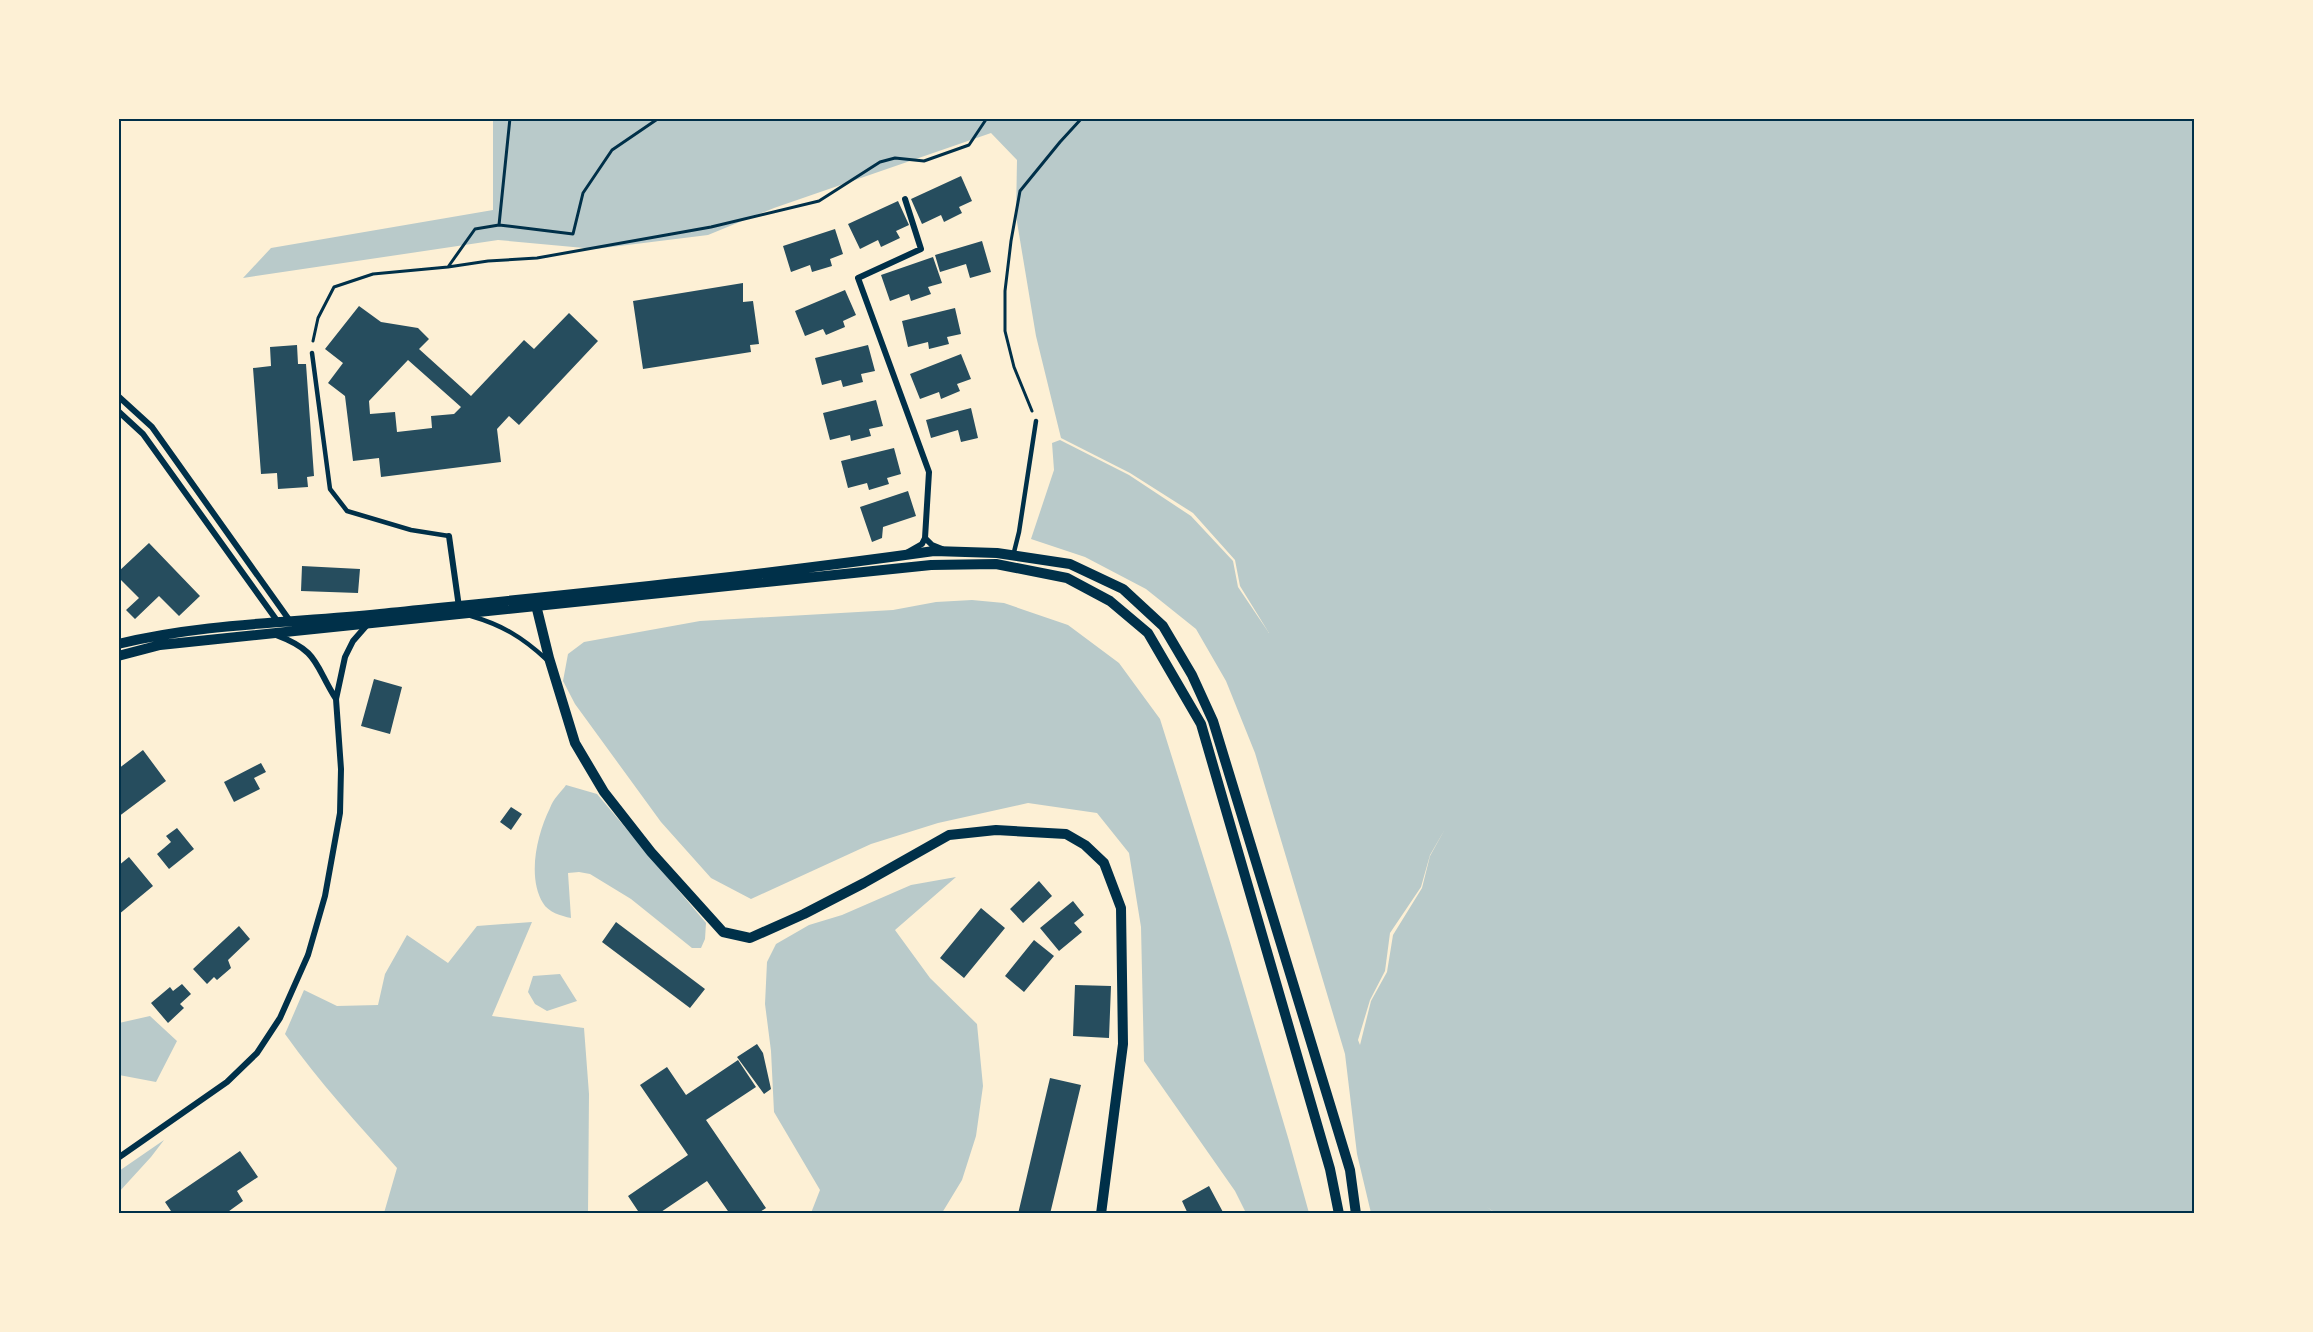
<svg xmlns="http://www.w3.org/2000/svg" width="2313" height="1332" font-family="Karla,sans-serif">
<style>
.green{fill:#b9caca;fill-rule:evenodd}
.building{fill:#264d5e;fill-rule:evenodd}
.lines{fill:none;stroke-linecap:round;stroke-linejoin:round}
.path{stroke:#003049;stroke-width:3}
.service{stroke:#003049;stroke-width:4.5}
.minor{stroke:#003049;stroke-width:6}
.tertiary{stroke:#003049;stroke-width:10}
.neatline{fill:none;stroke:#003049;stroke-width:2}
</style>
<rect width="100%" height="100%" fill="#fdf0d5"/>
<path class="green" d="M 493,119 L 2194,119 L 2194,1213 L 1497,1214 L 1487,1207 L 1495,1213 L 1371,1213 L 1357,1154 L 1345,1054 L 1255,753 L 1226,681 L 1196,629 L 1146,589 L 1085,557 L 1031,539 L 1054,470 L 1052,443 L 1060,440 L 1129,475 L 1191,516 L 1233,561 L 1238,587 L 1269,633 L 1240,586 L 1235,560 L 1193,513 L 1130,473 L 1061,438 L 1036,336 L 1016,216 L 1017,160 L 991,133 L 774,208 L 708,235 L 595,249 L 498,240 L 243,278 L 271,248 L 493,210 ZM 1445,829 L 1430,856 L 1422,888 L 1393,935 L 1387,972 L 1371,1001 L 1360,1045 L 1358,1040 L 1370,1000 L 1385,971 L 1390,933 L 1421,887 L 1430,855 Z
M 972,600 L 1004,603 L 1068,625 L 1119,663 L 1160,719 L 1229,939 L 1289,1141 L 1309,1213 L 1246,1213 L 1235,1191 L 1144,1061 L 1141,927 L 1129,853 L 1097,813 L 1028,803 L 938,823 L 871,844 L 751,899 L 711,878 L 661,822 L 575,704 L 563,681 L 568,654 L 584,642 L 700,621 L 893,610 L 936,602 Z
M 566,785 L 597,794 L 706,923 L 705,939 L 701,948 L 692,948 L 631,899 L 590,874 L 579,872 L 568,873 L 571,918 C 561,916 548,912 543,903 C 527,877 537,834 550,808 C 553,799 561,792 566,785 Z
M 956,877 L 895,930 L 930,978 L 977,1024 L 983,1086 L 976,1136 L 962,1180 L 942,1213 L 811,1213 L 820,1190 L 774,1112 L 771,1051 L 765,1004 L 767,962 L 776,944 L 809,925 L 842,915 L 911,885 Z
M 532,922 L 492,1016 L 584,1028 L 589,1094 L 588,1213 L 384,1213 L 397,1168 C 358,1124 319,1082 285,1034 L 304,990 L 337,1006 L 378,1005 L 385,974 L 407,935 L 448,963 L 477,926 Z
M 560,974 L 577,1001 L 547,1011 L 535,1004 L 528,992 L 533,976 Z
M 150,1016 L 177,1041 L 156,1082 L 119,1075 L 119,1023 Z
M 164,1140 L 151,1157 L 119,1192 L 119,1171 Z"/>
<path class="building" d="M 961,176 L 972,201 L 959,207 L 962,213 L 944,222 L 941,215 L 922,224 L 911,199 Z
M 898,201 L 909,225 L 896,231 L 900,238 L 881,247 L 878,240 L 860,249 L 848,224 Z
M 835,229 L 843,254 L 830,259 L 832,266 L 812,272 L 810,265 L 791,272 L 783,246 Z
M 982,241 L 991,272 L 970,278 L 966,264 L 940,272 L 935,255 Z
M 933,257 L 942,283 L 928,287 L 931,294 L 911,301 L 909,294 L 890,301 L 881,275 Z
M 743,283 L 743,302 L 753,301 L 759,344 L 750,345 L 751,352 L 643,369 L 633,301 Z
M 845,290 L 856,315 L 843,321 L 845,327 L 826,335 L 823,329 L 805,336 L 795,311 Z
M 359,306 L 381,322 L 418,328 L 429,339 L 419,349 L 471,396 L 524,340 L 534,349 L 569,313 L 598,341 L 519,425 L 509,416 L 497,429 L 501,462 L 381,477 L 379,458 L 353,461 L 345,396 L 328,383 L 343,363 L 325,349 ZM 408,360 L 461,407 L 454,414 L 431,416 L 432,428 L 397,432 L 395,412 L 370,414 L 369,401 Z
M 955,308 L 961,334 L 947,337 L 949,344 L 929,349 L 928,342 L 908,347 L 902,321 Z
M 297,345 L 298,364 L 306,364 L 314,476 L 307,477 L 308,487 L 278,489 L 277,473 L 261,474 L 253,368 L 271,366 L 270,347 Z
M 868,345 L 875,371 L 861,374 L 863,382 L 843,387 L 841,380 L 822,385 L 815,358 Z
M 961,354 L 971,379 L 957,384 L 960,391 L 941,399 L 939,392 L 920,399 L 910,374 Z
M 876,400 L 883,426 L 869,429 L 871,436 L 851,441 L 850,435 L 830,440 L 823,413 Z
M 971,408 L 978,438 L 961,442 L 958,430 L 931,438 L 926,420 Z
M 894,448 L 901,474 L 887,478 L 889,484 L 869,490 L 867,483 L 848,488 L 841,461 Z
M 908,491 L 916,516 L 883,527 L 882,538 L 872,542 L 860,507 Z
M 149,543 L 200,596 L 179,616 L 159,596 L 135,619 L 126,610 L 139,598 L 118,577 L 118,572 Z
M 302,566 L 360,569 L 358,593 L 301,591 Z
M 374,679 L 402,687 L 390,734 L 361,726 Z
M 143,750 L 166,781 L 118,817 L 118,769 Z
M 261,763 L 266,772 L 254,778 L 260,789 L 234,802 L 224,782 Z
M 511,807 L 522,814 L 511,830 L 500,822 Z
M 177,828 L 194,849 L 169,869 L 157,854 L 171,842 L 166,836 Z
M 129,857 L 153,886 L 118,915 L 118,866 Z
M 1039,881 L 1052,896 L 1023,923 L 1010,909 Z
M 1073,901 L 1084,915 L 1074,923 L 1082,932 L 1059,951 L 1040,928 Z
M 981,908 L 1005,928 L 964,978 L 940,958 Z
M 616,922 L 705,989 L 690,1008 L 602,942 Z
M 239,926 L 250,939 L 228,960 L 231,968 L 217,980 L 214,977 L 207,984 L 193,969 Z
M 1034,940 L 1054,956 L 1024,992 L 1005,976 Z
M 182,984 L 191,994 L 180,1004 L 184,1008 L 168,1023 L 151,1003 L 170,987 L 173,991 Z
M 1075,985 L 1111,986 L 1109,1038 L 1073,1036 Z
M 757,1044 L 763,1053 L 771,1089 L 764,1094 L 737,1057 Z
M 738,1060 L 756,1087 L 706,1120 L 766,1208 L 757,1214 L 730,1214 L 707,1181 L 658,1214 L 640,1214 L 628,1196 L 688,1155 L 640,1085 L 667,1067 L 686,1095 Z
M 1050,1078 L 1081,1085 L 1050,1214 L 1018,1214 Z
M 240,1151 L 258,1177 L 237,1191 L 243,1201 L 225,1214 L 173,1214 L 165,1202 Z
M 1209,1186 L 1224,1214 L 1188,1214 L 1182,1201 Z"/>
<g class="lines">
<path class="path" d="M 499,225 L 573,234 L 583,193 L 612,150 L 659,118
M 448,267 L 488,261 L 537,258 L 711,227 L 819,201 L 880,162 L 895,158 L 924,161 L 969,145 L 987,118
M 313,341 L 318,318 L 334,287 L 373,274 L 448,267 L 475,229 L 499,225 L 510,118
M 1032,411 L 1014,367 L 1005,331 L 1005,291 L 1011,241 L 1020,191 L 1060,142 L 1082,118"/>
<path class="service" d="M 312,353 L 330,489 L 347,511 L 411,530 L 449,536
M 1013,556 L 1019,532 L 1036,421
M 471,616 C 502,625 522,637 546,659"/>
<path class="minor" d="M 905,199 L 921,249 L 858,278 L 929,472 L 925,538 L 922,544 L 908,552
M 118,396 L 152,427 L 290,621
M 118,411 L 143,434 L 278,622
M 449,536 L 459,607
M 925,538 L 932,545 L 942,549
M 276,635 C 319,651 314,664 336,699
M 118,1158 L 227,1082 L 257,1053 L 280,1018 L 308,955 L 325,896 L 340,813 L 341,769 L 336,699 L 345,657 L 353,641 L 367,625"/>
<path class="tertiary" d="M 535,601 L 549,658 L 575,743 L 604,792 L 651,852 L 723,932 L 750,938 L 804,914 L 864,883 L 949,835 L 996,830 L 1066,834 L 1085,845 L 1104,863 L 1121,908 L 1123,1044 L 1101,1214
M 118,644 C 204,623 292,623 380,614 C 565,595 750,577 934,551 L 997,553 L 1070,564 L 1123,589 L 1163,626 L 1192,675 L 1213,721 L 1350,1170 L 1356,1214
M 118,656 L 160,645 L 931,565 L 996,564 L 1067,578 L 1110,601 L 1148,633 L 1201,724 L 1330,1169 L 1339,1214"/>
</g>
<rect width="2313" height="1332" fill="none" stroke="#fdf0d5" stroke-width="240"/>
<rect x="120" y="120" width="2073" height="1092" class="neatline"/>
</svg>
